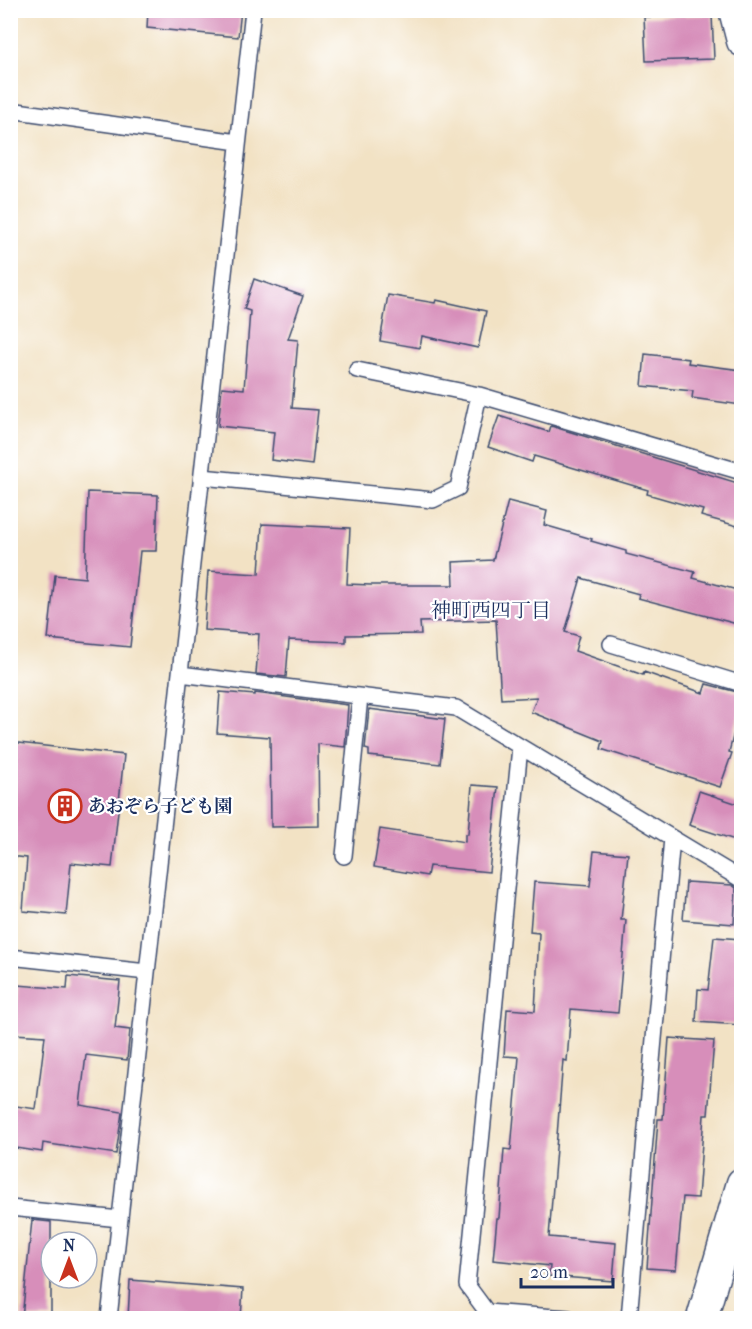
<svg xmlns="http://www.w3.org/2000/svg" width="752" height="1329" font-family="'IM FELL French Canon','Noto Serif JP',serif">
<style>
.building{fill:#d78eba}
.lines{fill:none;stroke-linecap:round;stroke-linejoin:round}
.service-casing{stroke:#3b4a6d;stroke-width:18}
.minor-casing{stroke:#3b4a6d;stroke-width:33}
.service{stroke:#fff;stroke-width:15}
.minor{stroke:#fff;stroke-width:30}
.labels{text-anchor:middle;stroke-width:4.5;stroke-linejoin:round;paint-order:stroke}
.poi-label{font-size:18px;font-weight:bold;fill:#1b2f5e;stroke:#fff;text-anchor:start}
.neighbourhood-label{font-size:20px;fill:#1b2f5e;stroke:#fff}
</style>
<rect width="100%" height="100%" fill="#fff"/>
<filter id="ink" filterUnits="userSpaceOnUse"><feTurbulence type="fractalNoise" baseFrequency=".0167" numOctaves="2"/><feDisplacementMap in="SourceGraphic" scale="12" xChannelSelector="R" yChannelSelector="G"/><feConvolveMatrix kernelMatrix="1 2 1 2 8 2 1 2 1" color-interpolation-filters="sRGB"/></filter>
<filter id="wash" filterUnits="userSpaceOnUse"><feTurbulence type="fractalNoise" baseFrequency=".008" numOctaves="4" result="noise"/><feDisplacementMap in="SourceGraphic" scale="24" xChannelSelector="R" yChannelSelector="G"/><feGaussianBlur stdDeviation="1.35" result="paint"/><feColorMatrix in="noise" values="0 0 0 0 0 0 0 0 0 0 0 0 0 0 0 0 0 1.4 0 .05"/><feComposite in="paint" operator="in"/></filter>
<g filter="url(#wash)">
<rect width="100%" height="100%" fill="#f2e2c4"/>
<g id="blocks">
<path class="building" d="M 148,10 L 241,10 L 238,37 L 147,28 Z
M 712,15 L 714,59 L 646,61 L 644,17 Z
M 254,279 L 303,296 L 288,339 L 298,340 L 292,408 L 318,410 L 312,465 L 271,460 L 274,432 L 218,426 L 222,387 L 244,389 L 250,311 L 244,309 Z
M 388,295 L 435,303 L 436,300 L 486,311 L 478,348 L 422,336 L 420,348 L 380,341 Z
M 645,354 L 689,359 L 688,363 L 741,370 L 741,405 L 692,398 L 693,391 L 642,386 Z
M 499,416 L 549,432 L 551,426 L 741,484 L 741,527 L 701,516 L 703,510 L 647,494 L 648,490 L 534,456 L 532,462 L 488,447 Z
M 88,492 L 158,495 L 156,551 L 140,551 L 130,647 L 48,639 L 55,575 L 85,578 Z
M 508,501 L 547,511 L 544,525 L 592,539 L 591,541 L 626,551 L 626,554 L 695,572 L 693,578 L 741,591 L 741,625 L 638,598 L 639,594 L 581,578 L 565,632 L 579,636 L 575,651 L 643,675 L 644,672 L 703,693 L 706,684 L 741,693 L 741,706 L 729,752 L 732,753 L 720,787 L 601,749 L 603,741 L 531,712 L 537,697 L 501,699 L 496,620 L 420,622 L 421,634 L 346,635 L 346,642 L 289,640 L 286,677 L 256,674 L 259,634 L 204,630 L 208,571 L 259,574 L 262,524 L 350,528 L 347,584 L 371,585 L 454,585 L 453,562 L 493,560 Z
M 220,692 L 255,695 L 255,693 L 348,705 L 345,747 L 318,744 L 319,826 L 271,827 L 270,737 L 217,733 Z
M 369,709 L 445,719 L 440,764 L 369,756 L 369,750 L 365,749 Z
M 10,742 L 124,755 L 112,867 L 71,863 L 66,915 L 23,911 L 27,858 L 10,856 Z
M 472,785 L 498,787 L 489,872 L 429,866 L 427,876 L 374,867 L 380,829 L 465,842 L 465,834 L 468,834 Z
M 699,791 L 741,805 L 741,842 L 689,825 Z
M 594,851 L 628,854 L 621,920 L 626,920 L 618,1013 L 571,1009 L 567,1061 L 563,1060 L 549,1237 L 616,1243 L 613,1281 L 549,1276 L 550,1266 L 493,1260 L 497,1218 L 499,1218 L 504,1149 L 511,1150 L 519,1057 L 504,1056 L 507,1009 L 535,1011 L 539,933 L 530,932 L 534,882 L 590,886 Z
M 686,882 L 732,885 L 736,888 L 734,924 L 683,920 Z
M 714,937 L 741,939 L 741,1025 L 696,1022 L 698,989 L 708,990 Z
M 68,976 L 120,981 L 115,1028 L 130,1030 L 127,1060 L 86,1055 L 80,1105 L 122,1112 L 116,1154 L 43,1143 L 42,1152 L 10,1147 L 10,1105 L 36,1109 L 45,1036 L 14,1034 L 18,985 L 67,989 Z
M 669,1038 L 714,1041 L 708,1115 L 704,1115 L 698,1198 L 683,1197 L 676,1270 L 647,1268 L 658,1119 L 663,1119 Z
M 32,1220 L 51,1222 L 51,1318 L 22,1318 Z
M 130,1280 L 243,1289 L 241,1318 L 128,1318 Z"/>
</g>
</g>
<g filter="url(#ink)">
<use href="#blocks" fill-opacity="0" stroke="#3b4a6d" stroke-width="1.5"/>
<g class="lines">
<g class="service-casing">
<path id="service" d="M 10,110 L 238,142
M 357,370 L 479,395 L 742,472
M 202,477 L 433,500 L 458,488 L 479,395
M 611,644 L 742,684
M 180,674 L 456,708 L 742,880
M 520,747 L 467,1285 L 487,1312 L 569,1318
M 344,856 L 360,697
M 10,957 L 147,972
M 10,1208 L 120,1219
M 109,1318 L 253,10
M 629,1318 L 672,838"/>
</g>
<g class="minor-casing">
<path id="minor" d="M 734,10 L 742,41
M 702,1318 L 742,1183"/>
</g>
<use href="#service" class="service"/>
<use href="#minor" class="minor"/>
</g>
</g>
<defs>
<g id="building-ring" transform="scale(1.725)"><circle r="9.5" fill="#fff" stroke="#c8321e" stroke-width="1.5"/><path d="M-4-6H4V6H1V3H-1V6H-4ZM-2.5-4.3h1.7v1.8h-1.7ZM.8-4.3h1.7v1.8H.8ZM-2.5-1h1.7V.8h-1.7ZM.8-1h1.7V.8H.8Z" fill="#c8321e"/></g>
</defs>
<g fill-rule="evenodd">
<use href="#building-ring" x="65" y="806"/>
</g>
<g class="labels">
<g class="poi-label">
<text x="88" y="812">あおぞら子ども園</text>
</g>
<g class="neighbourhood-label">
<text x="491" y="617">神町西四丁目</text>
</g>
</g>
<rect width="752" height="1329" fill="none" stroke="#fff" stroke-width="36"/>
<g transform="translate(69 1260)"><circle r="28" fill="#ffffff" stroke="#a4acbf" stroke-width="1.5"/>
<path d="M0-4.5L10 22L0 15L-10 22Z" fill="#c8321e"/>
<text y="-9" font-size="16" font-weight="bold" text-anchor="middle" fill="#1b2f5e">N</text>
</g>
<path d="M521 1278v9h92v-9" fill="none" stroke="#1b2f5e" stroke-width="3"/>
<text x="530" y="1278" font-size="18" fill="#1b2f5e" stroke="#ffffff" stroke-width="4.5" paint-order="stroke">20 m</text>
</svg>
